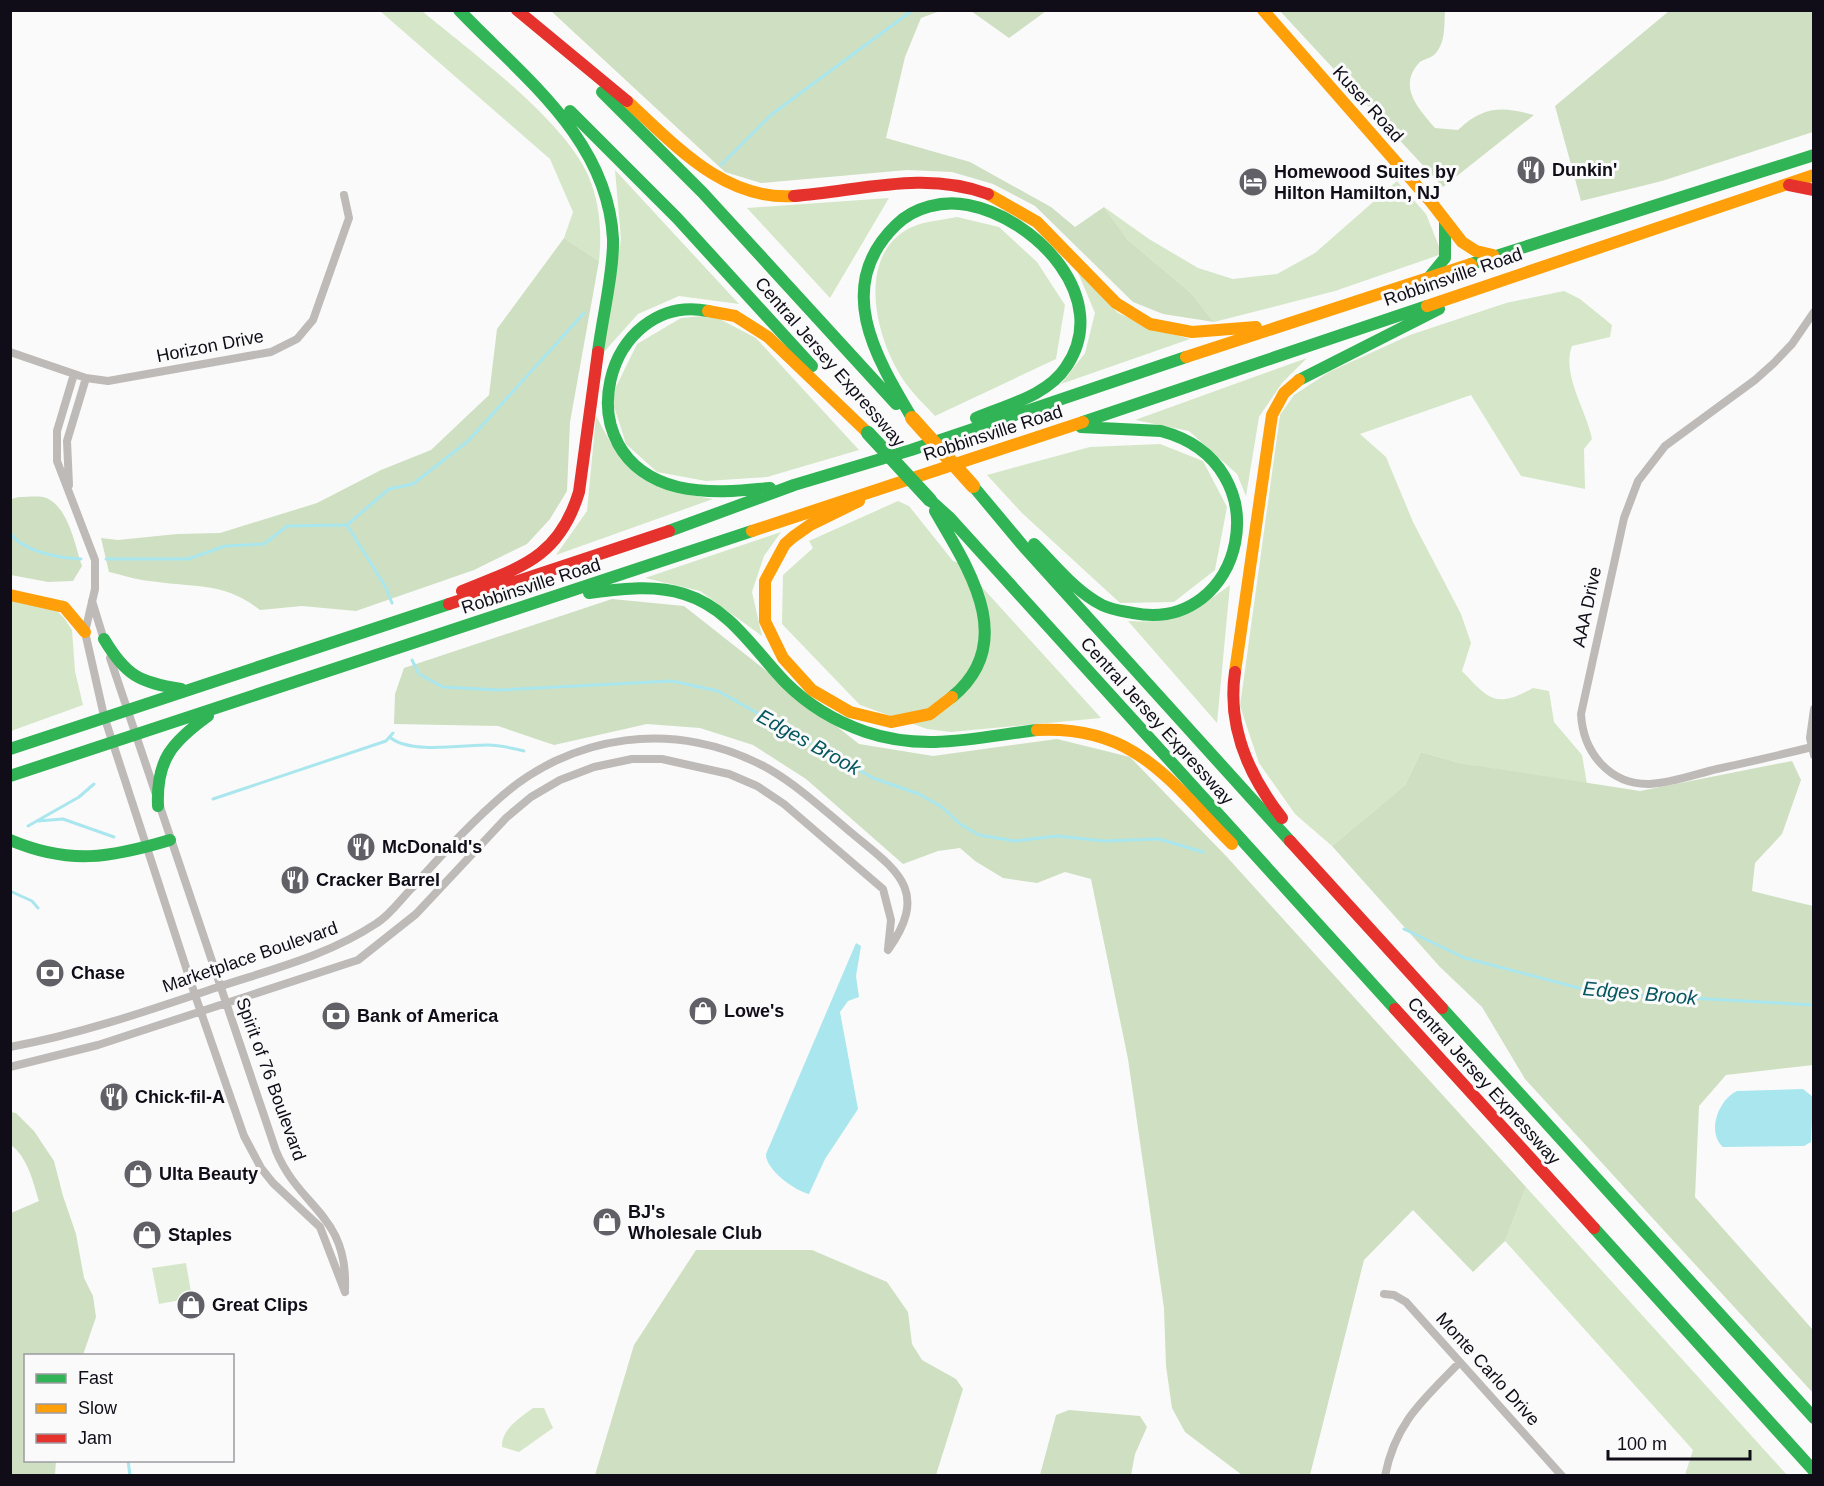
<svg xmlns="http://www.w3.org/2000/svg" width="1824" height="1486" font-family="Helvetica,sans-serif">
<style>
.green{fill:#d5e7c8}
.forest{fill:#cee0c1}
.water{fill:#aae6ee}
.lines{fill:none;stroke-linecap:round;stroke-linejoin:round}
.stream{stroke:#aae6ee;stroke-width:3}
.street{stroke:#bebab8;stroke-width:8}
.fast{stroke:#30b455;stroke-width:12}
.slow{stroke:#ff9f0a;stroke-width:12}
.jam{stroke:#e5322d;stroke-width:12}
.fast-bridge{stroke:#30b455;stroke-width:14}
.slow-bridge{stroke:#ff9f0a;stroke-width:14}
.labels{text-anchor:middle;stroke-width:6;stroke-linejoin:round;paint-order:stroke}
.street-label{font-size:18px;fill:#100d18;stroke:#fafafa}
.poi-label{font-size:18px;font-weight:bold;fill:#100d18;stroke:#fafafa;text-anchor:start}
.water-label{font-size:20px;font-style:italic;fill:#06565f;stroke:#fafafa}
</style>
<rect width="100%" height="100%" fill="#fafafa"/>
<path class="green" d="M 380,11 L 422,11 C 470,51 563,119 588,175 C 600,203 602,231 599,261 L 564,238 L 573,212 L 550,159 Z
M 615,170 L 739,304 L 679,296 L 638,314 L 603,353 L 621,239 Z
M 1397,181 L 1426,214 L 1442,254 L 1335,291 L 1214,322 L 1190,292 L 1128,240 L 1104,207 L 1149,239 L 1198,268 L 1233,279 L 1277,274 L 1315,253 Z
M 889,198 L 830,298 L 747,208 Z
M 957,217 L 999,227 L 1037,262 L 1065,305 L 1056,359 L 935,416 C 926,406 915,396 907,385 C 876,344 853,254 912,227 C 925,221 943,220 957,217 Z
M 1076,268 L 1118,313 L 1154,329 L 1190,339 L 1061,384 L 1085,353 L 1095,313 Z
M 1564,291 L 1580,299 L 1612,325 L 1610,337 L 1572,346 C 1561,374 1587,411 1592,439 L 1584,449 L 1585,489 L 1521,476 L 1471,395 L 1360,434 L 1386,457 L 1413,522 L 1461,614 L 1471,643 L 1462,671 C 1489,699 1495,709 1533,688 L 1549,691 L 1554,722 L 1582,755 L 1587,784 L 1460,763 L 1421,752 L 1405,785 L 1332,846 L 1295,814 L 1259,763 L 1240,706 L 1280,415 L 1294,395 L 1329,372 L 1410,335 L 1506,303 Z
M 712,315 L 756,338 L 859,450 L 767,477 L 706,481 L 657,472 L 626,444 L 611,397 L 637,344 L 681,318 Z
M 1307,358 L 1282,383 L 1259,417 L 1246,496 L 1237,474 L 1189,431 L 1135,420 Z
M 596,416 C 632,483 639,485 713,499 L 556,555 L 587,511 Z
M 1160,444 L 1203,461 L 1227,507 L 1215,570 L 1174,602 L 1120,603 L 1022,513 L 987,475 L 1090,447 Z
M 898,501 L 909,506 L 953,561 L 961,564 L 1101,718 L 951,732 L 927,729 L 860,705 L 782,624 L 783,575 L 813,548 L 809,541 Z
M 781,532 L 764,556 L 752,592 L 762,636 L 700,591 L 645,578 Z
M 1230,585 L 1217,723 L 1128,621 C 1176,624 1192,613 1230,585 Z
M 11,601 L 56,610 L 64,618 L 72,630 L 75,671 L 83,705 L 11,731 Z
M 1526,1187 L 1787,1475 L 1685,1475 L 1693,1450 L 1505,1241 Z
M 186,1263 L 192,1298 L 159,1304 L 152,1268 Z
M 533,1408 L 544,1408 L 553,1428 L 519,1452 L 502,1447 C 501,1429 520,1418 533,1408 Z"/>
<path class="forest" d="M 551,11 L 940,11 L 921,18 L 905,57 L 886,138 L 970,162 L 1051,207 L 1075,227 L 1104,207 L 1128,240 L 1190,292 L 1214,322 L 1163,314 L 1133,302 L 1035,206 L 993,184 L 952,172 L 907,170 L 761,183 L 725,172 Z
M 971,11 L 1046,11 L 1009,38 Z
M 1280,11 L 1445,11 C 1444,25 1446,44 1434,55 C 1429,59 1422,59 1418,64 C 1398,88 1419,109 1435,128 L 1458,130 C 1483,106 1502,106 1534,115 L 1443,187 Z
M 1669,11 L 1813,11 L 1813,132 L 1662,181 L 1581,201 L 1555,106 Z
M 564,238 L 599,261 L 570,422 L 567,491 L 550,519 L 527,544 L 474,570 L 356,611 L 302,606 L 260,610 C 223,581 194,588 150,581 C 136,580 123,575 109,572 L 101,538 L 118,540 L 177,534 L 220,533 L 317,503 L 381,470 L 431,450 L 489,395 L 497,329 Z
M 19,497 C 26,497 36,496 43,497 C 68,503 75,546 82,566 L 73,581 L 48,582 L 11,575 L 11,499 Z
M 612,599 L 684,606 L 859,744 L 933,756 L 1057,739 L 1130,757 L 1227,857 L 1526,1187 L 1505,1241 L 1473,1272 L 1413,1210 L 1364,1260 L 1310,1475 L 1242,1475 L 1185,1432 L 1172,1408 L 1166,1366 L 1164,1308 L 1128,1059 L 1091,879 L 1065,872 L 1037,883 L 1003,878 L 975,861 L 960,848 L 938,851 L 903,864 L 806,779 L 753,745 L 700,728 L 647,724 L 554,745 L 498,726 L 394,724 L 395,694 L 404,668 Z
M 1421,752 L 1460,763 L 1640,791 L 1792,761 L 1801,780 L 1782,834 L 1755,863 L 1752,891 L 1813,906 L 1813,1065 L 1726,1075 L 1699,1106 L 1695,1197 L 1813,1330 L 1813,1393 L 1525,1079 L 1482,1007 L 1440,967 L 1332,846 L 1405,785 Z
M 11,1112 L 16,1113 L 34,1131 L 54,1161 L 63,1196 L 76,1234 L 84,1278 L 93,1296 L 96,1317 L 83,1355 L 26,1356 L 26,1460 L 56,1461 L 55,1475 L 11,1475 L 11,1213 L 39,1201 C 33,1182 28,1158 11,1145 Z
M 696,1250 L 812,1250 L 887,1282 L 908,1312 L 912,1344 L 922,1360 L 956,1379 L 963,1389 L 936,1475 L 595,1475 L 634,1345 Z
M 1069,1410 L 1140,1416 L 1147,1427 L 1135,1454 L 1131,1475 L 1040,1475 L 1056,1415 Z"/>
<path class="water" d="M 856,943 L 861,946 L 856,976 L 859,997 L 848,1001 L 840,1012 L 858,1109 L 825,1159 L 809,1194 C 795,1191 765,1169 766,1154 Z
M 1803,1089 L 1813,1097 L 1811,1142 L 1804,1146 L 1723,1147 C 1706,1132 1719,1099 1737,1091 Z"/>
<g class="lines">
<path class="stream" d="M 721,165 L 772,114 L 913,10
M 347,525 L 389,489 L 413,484 L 468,441 L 584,313
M 347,525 L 385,586 L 392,603
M 10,533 C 24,552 59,558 81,559
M 106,559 L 188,559 L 225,546 L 264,544 L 287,526 L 347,525
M 412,660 L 419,674 L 443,687 L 499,690 L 672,681 L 718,691 L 873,778 L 919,794 L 942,807 L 960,824 L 979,835 L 1015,841 L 1057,836 L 1104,841 L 1159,839 L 1203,852
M 391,738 C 411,754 463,745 488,745 C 500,745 512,748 524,751
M 213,799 L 386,741 L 393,733
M 38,821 L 63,819 L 114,837
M 28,826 L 79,797 L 94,784
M 10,891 L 32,901 L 38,908
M 1404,929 L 1465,958 L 1598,993 L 1814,1005
M 128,1460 L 130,1476"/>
<path class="street" d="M 10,352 L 86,378 L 108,381 L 271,352 L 297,339 L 313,320 L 349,218 L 344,195
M 74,374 L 57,431 L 57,461 L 95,560 L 95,589 L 85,632 L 104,716 L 195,995 L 244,1136 L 261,1168 L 273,1183 L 320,1227 L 345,1292
M 69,485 L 67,441 L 86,378
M 92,601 L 105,643
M 110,658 L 276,1151 C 300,1209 348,1214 345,1289
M 1814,709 L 1810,738 L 1814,755
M 1812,747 C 1780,755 1749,762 1717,769 C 1696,774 1672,783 1650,784 C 1609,785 1583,752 1581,714 L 1624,518 L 1638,481 L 1665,446 L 1755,380 L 1774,363 L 1792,344 L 1814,312
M 10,1047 C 81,1034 150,1010 218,987 C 273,969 329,955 377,923 C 390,915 401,899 412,888 C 438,859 464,830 493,804 C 569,732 678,718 769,769 C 798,786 823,809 848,830 C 894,869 932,888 888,950
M 10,1067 L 98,1045 L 358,960 L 416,914 L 506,818 L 531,797 L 560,780 L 594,767 L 632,759 L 662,759 L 729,774 L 757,786 L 784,804 L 883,889 L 891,920 L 888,949
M 1384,1294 L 1394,1295 L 1406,1302 L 1562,1476
M 1385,1476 C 1395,1423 1423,1400 1459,1363"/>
<path class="fast" d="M 459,10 C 523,77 608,139 613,239 C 614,270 602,320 598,352
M 602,92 L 703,193 L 896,404
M 570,111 L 677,218 L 812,366
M 1471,264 L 1814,155
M 1431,275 L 1445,258 L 1445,222
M 708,311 C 607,291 559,457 678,487 C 708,494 740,491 770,488
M 1299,380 L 1439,309
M 912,418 C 875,356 833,286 896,225 C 914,207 943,200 968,205 C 1036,218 1113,299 1066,367 C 1047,396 1006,405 976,418
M 1083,422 L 1427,306
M 973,486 L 1024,547 L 1290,841
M 930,500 L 950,518 L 1395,1009
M 935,511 C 968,568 1019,642 952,697
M 669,531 L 794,485 L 911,450 L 1186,357
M 1034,544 C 1055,565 1075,591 1102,605 C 1112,610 1122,611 1133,613 C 1244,635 1285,464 1161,431 L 1081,427
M 589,593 C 620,589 654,584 684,594 C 730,608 754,650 786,683 C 808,705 837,722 866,732 C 925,752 979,737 1037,730
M 104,639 C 126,676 139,682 181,689
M 10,749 L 449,604
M 10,776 L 752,531
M 158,806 C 156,760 172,742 208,716
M 10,840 C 69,865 110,858 170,840
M 1442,1008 L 1814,1418
M 1594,1228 L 1814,1471"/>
<path class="slow" d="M 1263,10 L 1431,202 L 1462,242 L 1476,251 L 1493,255
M 627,101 C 674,144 724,201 794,196
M 988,194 L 1037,222 L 1116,303 L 1150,324 L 1192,332 L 1256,327
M 1427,306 L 1814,175
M 708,311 L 735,316 L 768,337 L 868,433
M 1186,357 L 1471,264
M 859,501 L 810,525 L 793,537 L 785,544 L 765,581 L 765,621 L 783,658 L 812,690 L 850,712 L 891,722 L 930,714 L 952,697
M 752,531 L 1083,422
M 10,595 L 64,607 L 85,632
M 1235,672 L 1272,415 L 1284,393 L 1299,380
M 1037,730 C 1136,725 1169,781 1232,844"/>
<path class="jam" d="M 517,10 L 627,101
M 1789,185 L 1814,190
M 794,196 C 860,191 924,170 988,194
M 462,591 C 521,567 559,558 579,492 L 598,352
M 449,604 L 669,531
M 1235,672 C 1227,726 1249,776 1282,818
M 1290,841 L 1442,1008
M 1395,1009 L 1594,1228"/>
<path class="fast-bridge" d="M 868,433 L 930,500"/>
<path class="slow-bridge" d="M 912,418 L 973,486"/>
</g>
<defs>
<g id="restaurant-disc" transform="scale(1.5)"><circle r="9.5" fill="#626067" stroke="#fafafa"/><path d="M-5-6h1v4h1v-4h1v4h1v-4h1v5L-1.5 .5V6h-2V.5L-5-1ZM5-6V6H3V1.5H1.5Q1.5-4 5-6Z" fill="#fff"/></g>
<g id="hotel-disc" transform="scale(1.5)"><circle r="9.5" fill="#626067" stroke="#fafafa"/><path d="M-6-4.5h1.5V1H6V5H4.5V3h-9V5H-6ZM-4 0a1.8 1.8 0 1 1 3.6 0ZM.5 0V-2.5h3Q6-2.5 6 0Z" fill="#fff"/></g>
<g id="bank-disc" transform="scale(1.5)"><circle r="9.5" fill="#626067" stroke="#fafafa"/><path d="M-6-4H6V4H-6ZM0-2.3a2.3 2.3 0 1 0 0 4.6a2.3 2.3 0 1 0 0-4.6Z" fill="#fff"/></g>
<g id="shop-disc" transform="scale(1.5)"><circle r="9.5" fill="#626067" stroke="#fafafa"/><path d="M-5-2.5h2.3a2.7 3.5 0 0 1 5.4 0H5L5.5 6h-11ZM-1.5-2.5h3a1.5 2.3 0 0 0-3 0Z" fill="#fff"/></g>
</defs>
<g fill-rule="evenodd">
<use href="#restaurant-disc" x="1531" y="170"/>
<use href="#hotel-disc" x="1253" y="182"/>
<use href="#restaurant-disc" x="361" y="847"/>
<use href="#restaurant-disc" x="295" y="880"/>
<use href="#bank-disc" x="50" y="973"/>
<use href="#shop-disc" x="703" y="1011"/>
<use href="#bank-disc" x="336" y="1016"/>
<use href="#restaurant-disc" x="114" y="1097"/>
<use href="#shop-disc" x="138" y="1174"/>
<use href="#shop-disc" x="607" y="1222"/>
<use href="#shop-disc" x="147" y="1235"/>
<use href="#shop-disc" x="191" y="1305"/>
</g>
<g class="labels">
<g class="street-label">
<text transform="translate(1368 104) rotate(48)" y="6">Kuser Road</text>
<text transform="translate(1453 277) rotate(-19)" y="6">Robbinsville Road</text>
<text transform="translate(210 346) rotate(-11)" y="6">Horizon Drive</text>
<text transform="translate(830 362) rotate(49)" y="6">Central Jersey Expressway</text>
<text transform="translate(993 433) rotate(-18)" y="6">Robbinsville Road</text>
<text transform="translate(531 586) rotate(-18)" y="6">Robbinsville Road</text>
<text transform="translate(1587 607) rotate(-78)" y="6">AAA Drive</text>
<text transform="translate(1157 721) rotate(48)" y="6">Central Jersey Expressway</text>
<text transform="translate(250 957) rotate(-19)" y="6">Marketplace Boulevard</text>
<text transform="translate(271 1079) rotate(70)" y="6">Spirit of 76 Boulevard</text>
<text transform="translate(1484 1081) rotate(48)" y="6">Central Jersey Expressway</text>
<text transform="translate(1488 1369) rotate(48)" y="6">Monte Carlo Drive</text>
</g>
<g class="poi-label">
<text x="1552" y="176">Dunkin'</text>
<text x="1274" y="178">Homewood Suites by<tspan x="1274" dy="21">Hilton Hamilton, NJ</tspan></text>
<text x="382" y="853">McDonald's</text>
<text x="316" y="886">Cracker Barrel</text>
<text x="71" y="979">Chase</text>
<text x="724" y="1017">Lowe's</text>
<text x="357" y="1022">Bank of America</text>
<text x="135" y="1103">Chick-fil-A</text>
<text x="159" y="1180">Ulta Beauty</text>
<text x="628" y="1218">BJ's<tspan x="628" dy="21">Wholesale Club</tspan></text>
<text x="168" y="1241">Staples</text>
<text x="212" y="1311">Great Clips</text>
</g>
<g class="water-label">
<text transform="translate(809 742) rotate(29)" y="7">Edges Brook</text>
<text transform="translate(1640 993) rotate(5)" y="7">Edges Brook</text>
</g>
</g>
<rect width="1824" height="1486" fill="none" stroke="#100d18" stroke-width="24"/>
<rect x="24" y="1354" width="210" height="108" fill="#fafafa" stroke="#9c9ba0" stroke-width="1.5"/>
<rect x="36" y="1374" width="30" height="9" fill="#30b455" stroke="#9c9ba0" stroke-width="1.5"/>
<text x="78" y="1384" font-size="18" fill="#100d18">Fast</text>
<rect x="36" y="1404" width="30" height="9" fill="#ff9f0a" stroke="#9c9ba0" stroke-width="1.5"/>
<text x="78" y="1414" font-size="18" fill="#100d18">Slow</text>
<rect x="36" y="1434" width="30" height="9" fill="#e5322d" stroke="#9c9ba0" stroke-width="1.5"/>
<text x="78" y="1444" font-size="18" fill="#100d18">Jam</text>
<path d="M1608 1450v9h142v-9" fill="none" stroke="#100d18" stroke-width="3"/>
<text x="1617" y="1450" font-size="18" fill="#100d18" stroke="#fafafa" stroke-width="4.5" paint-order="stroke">100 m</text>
</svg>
